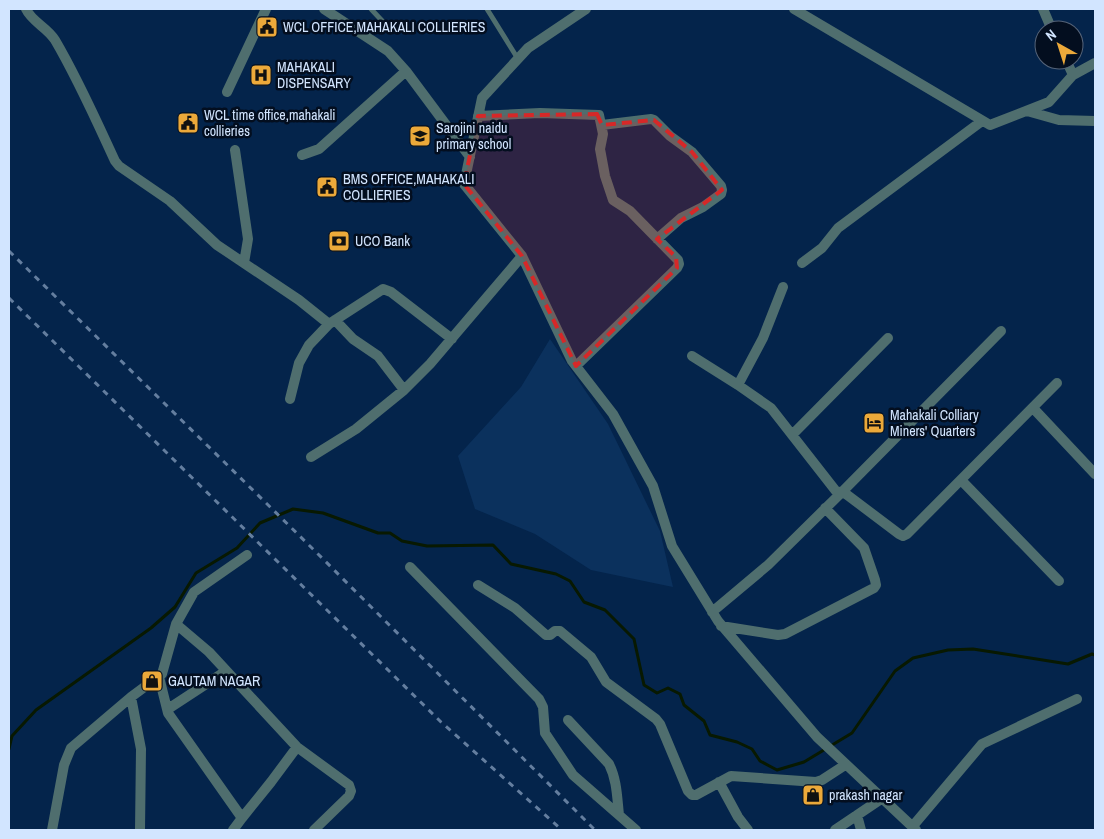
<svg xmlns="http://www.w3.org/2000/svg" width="1104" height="839" font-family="'Archivo Narrow',sans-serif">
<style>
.built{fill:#0b315d}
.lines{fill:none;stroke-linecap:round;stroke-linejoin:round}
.stream{stroke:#081901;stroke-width:3}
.lane{stroke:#4f6e6e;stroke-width:5}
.street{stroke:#4f6e6e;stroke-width:10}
.rail{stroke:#647e9f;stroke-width:3;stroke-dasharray:6 6;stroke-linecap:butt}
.marked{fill:#d62828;fill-opacity:0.2;stroke:#d62828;stroke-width:4;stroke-dasharray:10 6;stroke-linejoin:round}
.labels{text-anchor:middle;stroke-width:5;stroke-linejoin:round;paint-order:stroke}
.poi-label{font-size:14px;fill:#d2e5ff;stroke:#030e1f;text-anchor:start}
</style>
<rect width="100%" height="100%" fill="#04244b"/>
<path class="built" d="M 550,339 L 608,424 L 660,531 L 673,587 L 591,570 L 535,534 L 475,509 L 458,456 L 521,387 Z"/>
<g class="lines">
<path class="stream" d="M 9,749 L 12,736 L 36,710 L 151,628 L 175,607 L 196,573 L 237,548 L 260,523 L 293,509 L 323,513 L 378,533 L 390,533 L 402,541 L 427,546 L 493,545 L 511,564 L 556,574 L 570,581 L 584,602 L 605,610 L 634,639 L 644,685 L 657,693 L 668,688 L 680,694 L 684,705 L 704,721 L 710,735 L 737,742 L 752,749 L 760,761 L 777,770 L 804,762 L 852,733 L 895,671 L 913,658 L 948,650 L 973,649 L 1068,664 L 1092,654 L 1095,655"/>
<path class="lane" d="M 371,9 L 387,26
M 487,9 L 518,59"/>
<path class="street" d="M 26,9 C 32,22 47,27 55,40 C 78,79 96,120 115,161 L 119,166 L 170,201 L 217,245 L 299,300 L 329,324
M 324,9 L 388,51 L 406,71 L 470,157
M 586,9 L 528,48 L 482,98 L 464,184 L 522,256 L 572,361 L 613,414 L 653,486 L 672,546 L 718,621 L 817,737 L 916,830
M 794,9 L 990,125 L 1049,102 L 1073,75 L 1066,60
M 1043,9 L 1052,30
M 1073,75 L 1095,63
M 227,92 L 266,9
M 1027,111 L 1059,120 L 1095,121
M 478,116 L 540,113 L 599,115 L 603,134 L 600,149 L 605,176 L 613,200 L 630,211 L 678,260 L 679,264 L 677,268 L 576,366
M 602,125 L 651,119 L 654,120 L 670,136 L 692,152 L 721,186 L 722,190 L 721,194 L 703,207 L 681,218 L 657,239
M 235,150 L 248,239 L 244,263
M 302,155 L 319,149 L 406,71
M 802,263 L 822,248 L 838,228 L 982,121
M 335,320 L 353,339 L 378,356 L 404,390
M 692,356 L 738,385
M 290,399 L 299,363 L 309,345 L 329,324 L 383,289 L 391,292 L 452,339
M 1033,408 L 1095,474
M 792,435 L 888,338
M 311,457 L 356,429 L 404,390 L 430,364 L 522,256
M 961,480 L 1059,581
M 842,491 L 899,534 L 903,536 L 907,534 L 1057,383
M 839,495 L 1001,331
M 410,567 L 539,699 L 543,707 L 545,733 L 573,775 L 636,830
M 478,585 L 515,608 L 546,635 L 550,635 L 555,631 L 560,631 L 591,657 L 606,682 L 656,719 L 660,724 L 688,791 L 692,795 L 696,795 L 731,776 L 816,782 L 822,780 L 845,765
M 712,612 L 768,565 L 839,495 L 771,408 L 738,385 L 763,338 L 783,287
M 176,624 L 209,652 L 297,747 L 349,785 L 351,791 L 349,796 L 314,830
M 721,626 L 778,635 L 785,634 L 874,588 L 876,585 L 875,580 L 864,548 L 825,508
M 159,677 L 168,713 L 242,818 L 233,830
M 131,697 L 141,749 L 140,830
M 168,709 L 226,671
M 568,720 L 609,764 C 617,780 617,797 619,815
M 719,782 L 738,817 L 748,830
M 857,815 L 861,830
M 242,818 L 271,782 L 297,747
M 912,827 L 982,744 L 1077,699
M 52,830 L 64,765 L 71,748 L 131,697 L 162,674 L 176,624 L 194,592 L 247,555
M 835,830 L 881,799"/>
<path class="rail" d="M 9,251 L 315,551 L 595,830
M 9,298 L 441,722 L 562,830"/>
</g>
<path class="marked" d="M 597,114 L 602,125 L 654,120 L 692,152 L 722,190 L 657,239 L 676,257 L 677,268 L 576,366 L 522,256 L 464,184 L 478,116 Z"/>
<defs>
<g id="civic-square" transform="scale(1.125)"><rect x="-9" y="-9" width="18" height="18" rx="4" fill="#eca93a" stroke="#030e1f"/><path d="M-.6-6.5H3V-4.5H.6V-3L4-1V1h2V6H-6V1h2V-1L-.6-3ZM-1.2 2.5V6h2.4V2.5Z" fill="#111"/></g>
<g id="hospital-square" transform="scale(1.125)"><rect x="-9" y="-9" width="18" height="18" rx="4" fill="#eca93a" stroke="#030e1f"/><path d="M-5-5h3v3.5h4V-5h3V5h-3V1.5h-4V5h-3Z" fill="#111"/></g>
<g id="school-square" transform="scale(1.125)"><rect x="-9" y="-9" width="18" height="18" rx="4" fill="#eca93a" stroke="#030e1f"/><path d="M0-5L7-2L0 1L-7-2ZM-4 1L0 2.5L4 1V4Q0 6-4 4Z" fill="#111"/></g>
<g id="bank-square" transform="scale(1.125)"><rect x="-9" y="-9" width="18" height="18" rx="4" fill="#eca93a" stroke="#030e1f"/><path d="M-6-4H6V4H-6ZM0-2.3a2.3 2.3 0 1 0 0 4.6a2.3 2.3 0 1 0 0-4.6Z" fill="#111"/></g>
<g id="hotel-square" transform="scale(1.125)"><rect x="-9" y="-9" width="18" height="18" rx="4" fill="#eca93a" stroke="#030e1f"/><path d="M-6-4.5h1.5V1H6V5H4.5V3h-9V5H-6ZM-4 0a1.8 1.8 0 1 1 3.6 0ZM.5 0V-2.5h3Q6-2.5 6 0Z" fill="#111"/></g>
<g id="shop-square" transform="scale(1.125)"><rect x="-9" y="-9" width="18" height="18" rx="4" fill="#eca93a" stroke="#030e1f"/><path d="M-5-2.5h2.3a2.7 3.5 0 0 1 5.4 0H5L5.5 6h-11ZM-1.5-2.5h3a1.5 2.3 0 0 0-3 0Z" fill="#111"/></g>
</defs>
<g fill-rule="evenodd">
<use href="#civic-square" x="267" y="27"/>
<use href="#hospital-square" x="261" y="75"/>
<use href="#civic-square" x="188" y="123"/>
<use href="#school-square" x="420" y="136"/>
<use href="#civic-square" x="327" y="187"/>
<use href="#bank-square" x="339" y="241"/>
<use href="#hotel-square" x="874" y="423"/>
<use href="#shop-square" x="152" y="681"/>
<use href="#shop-square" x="813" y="795"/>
</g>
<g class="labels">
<g class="poi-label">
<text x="283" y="32">WCL OFFICE,MAHAKALI COLLIERIES</text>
<text x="277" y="72">MAHAKALI<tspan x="277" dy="16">DISPENSARY</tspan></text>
<text x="204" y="120">WCL time office,mahakali<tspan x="204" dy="16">collieries</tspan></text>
<text x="436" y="133">Sarojini naidu<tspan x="436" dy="16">primary school</tspan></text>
<text x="343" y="184">BMS OFFICE,MAHAKALI<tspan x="343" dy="16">COLLIERIES</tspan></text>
<text x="355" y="246">UCO Bank</text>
<text x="890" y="420">Mahakali Colliary<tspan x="890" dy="16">Miners' Quarters</tspan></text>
<text x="168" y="686">GAUTAM NAGAR</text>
<text x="829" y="800">prakash nagar</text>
</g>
</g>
<rect width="1104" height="839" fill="none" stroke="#d2e5ff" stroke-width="20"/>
<g transform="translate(1059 45) rotate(321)"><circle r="24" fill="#030e1f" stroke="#566479"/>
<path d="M0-4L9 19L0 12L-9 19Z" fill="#eca93a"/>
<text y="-8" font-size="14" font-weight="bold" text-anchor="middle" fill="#d2e5ff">N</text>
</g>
</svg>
